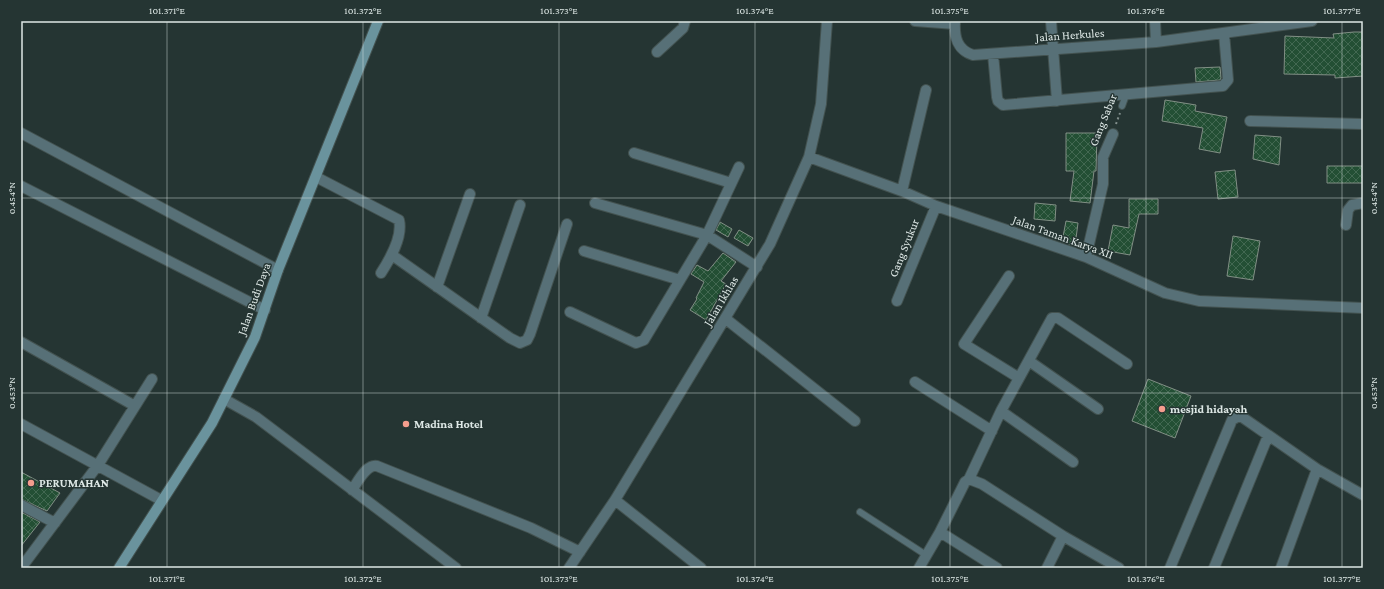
<svg xmlns="http://www.w3.org/2000/svg" width="1384" height="589" font-family="'Crimson Pro',serif">
<style>
.building{fill:url(#building-cross-hatch);stroke:#818f85}
.lines{fill:none;stroke-linecap:round;stroke-linejoin:round}
.lane-casing{stroke:#435250;stroke-width:8}
.street-casing{stroke:#435250;stroke-width:12}
.secondary-casing{stroke:#435250;stroke-width:12}
.path{stroke:#828f8d;stroke-width:2;stroke-dasharray:2 3;stroke-linecap:butt}
.lane{stroke:#577077;stroke-width:6}
.street{stroke:#577077;stroke-width:10}
.secondary{stroke:#6a939d;stroke-width:10}
.ticks{fill:none;stroke:#dee8e6;stroke-width:1;stroke-opacity:0.45}
.poi-dot{fill:#f59d8d;stroke:#253533;stroke-width:1.5}
.labels{text-anchor:middle;stroke-width:3;stroke-linejoin:round;paint-order:stroke}
.street-label{font-size:12px;fill:#dee8e6;stroke:#253533}
.poi-label{font-size:12px;font-weight:bold;fill:#dee8e6;stroke:#253533;text-anchor:start}
.neatline{fill:none;stroke:#dee8e6;stroke-width:1.5}
.ticks-label{font-size:10px;text-anchor:middle;fill:#dee8e6}
</style>
<defs>
<pattern id="building-cross-hatch" width="8" height="8" patternUnits="userSpaceOnUse"><rect width="8" height="8" fill="#234f34"/><path d="M0 0l8 8M0 8l8-8" fill="none" stroke="#426851"/></pattern>
</defs>
<rect width="100%" height="100%" fill="#253533"/>
<path class="building" d="M 1354,32 L 1363,32 L 1363,76 L 1335,78 L 1335,75 L 1284,74 L 1285,36 L 1334,38 L 1333,34 Z
M 1220,67 L 1221,78 L 1220,80 L 1196,82 L 1195,68 Z
M 1165,100 L 1196,105 L 1195,111 L 1227,117 L 1220,153 L 1199,149 L 1203,128 L 1162,121 Z
M 1066,133 L 1097,133 L 1096,171 L 1094,171 L 1090,203 L 1070,201 L 1074,171 L 1066,171 Z
M 1255,135 L 1281,137 L 1279,165 L 1253,159 Z
M 1327,166 L 1363,166 L 1363,183 L 1327,183 Z
M 1235,170 L 1238,197 L 1218,199 L 1215,172 Z
M 1129,199 L 1158,199 L 1158,214 L 1139,214 L 1130,255 L 1108,251 L 1113,225 L 1129,228 Z
M 1035,203 L 1056,205 L 1055,221 L 1034,219 Z
M 1066,221 L 1078,223 L 1075,246 L 1062,242 Z
M 720,222 L 732,229 L 728,237 L 716,230 Z
M 739,230 L 753,238 L 748,246 L 734,238 Z
M 1233,236 L 1260,241 L 1253,280 L 1227,276 Z
M 723,253 L 736,262 L 721,281 L 726,284 L 706,320 L 690,310 L 697,299 L 696,298 L 704,282 L 691,274 L 697,265 L 708,271 Z
M 1148,379 L 1191,396 L 1175,438 L 1132,421 Z
M 21,472 L 60,493 L 47,511 L 21,499 Z
M 21,512 L 40,522 L 21,546 Z"/>
<g class="lines">
<g class="lane-casing">
<path id="lane" d="M 1122,106 L 1126,95
M 860,512 L 926,555"/>
</g>
<g class="street-casing">
<path id="street" d="M 915,21 L 955,24
M 955,21 C 954,37 957,50 973,55 L 1156,42 L 1312,21
M 1051,21 L 1057,101
M 1155,21 L 1156,42
M 657,52 L 683,28 L 685,21
M 993,54 L 997,97 L 998,101 L 1003,105 L 1210,87 L 1223,86 L 1228,80 L 1224,33
M 1250,121 L 1363,124
M 21,133 L 278,270
M 634,153 L 731,183
M 809,157 L 902,191 L 936,206 L 1086,257 L 1165,293 L 1199,301 L 1363,308
M 316,177 L 399,220 C 403,237 390,259 381,273
M 21,186 L 265,310
M 902,191 L 926,90
M 595,203 L 707,235 L 757,267
M 1346,225 L 1348,210 L 1352,205 L 1363,203
M 584,251 L 680,280
M 392,255 L 510,338 L 520,343 L 527,340 L 530,334 L 567,224
M 1086,257 L 1103,184 L 1103,157 L 1113,134
M 1009,276 L 964,344 L 1019,378
M 437,287 L 470,194
M 897,301 L 936,206
M 570,312 L 636,343 L 644,340 L 707,235 L 739,167
M 481,318 L 520,205
M 726,319 L 855,421
M 21,342 L 135,406
M 1029,361 L 1098,409
M 915,382 L 992,431
M 224,399 L 256,417 L 456,568
M 1001,411 L 1073,462
M 21,424 L 161,500
M 969,479 L 1001,411 L 1052,318 L 1058,318 L 1127,364
M 352,490 C 358,482 366,464 377,466 L 531,528 L 580,552
M 615,500 L 701,568
M 21,505 L 55,523
M 940,532 L 965,482 L 969,479 L 982,484 L 1063,536
M 21,568 L 98,465 L 152,379
M 569,568 L 615,500 L 770,244 L 809,157 L 821,104 L 827,21
M 919,568 L 940,532 L 997,568
M 1047,568 L 1063,536 L 1119,568
M 1170,568 L 1232,420 L 1237,417 L 1242,417 L 1317,469 L 1363,495
M 1214,568 L 1268,436
M 1281,568 L 1317,469"/>
</g>
<g class="secondary-casing">
<path id="secondary" d="M 119,568 L 212,423 L 255,337 L 278,270 L 378,21"/>
</g>
<path class="path" d="M 1116,124 L 1120,113"/>
<use href="#lane" class="lane"/>
<use href="#street" class="street"/>
<use href="#secondary" class="secondary"/>
</g>
<path class="ticks" d="M 167,21 L 167,568M 363,21 L 363,568M 559,21 L 559,568M 755,21 L 755,568M 950,21 L 950,568M 1146,21 L 1146,568M 1342,21 L 1342,568M 21,198 L 1363,198M 21,393 L 1363,393"/>
<g class="poi-dot">
<circle cx="1162" cy="409" r="4"/>
<circle cx="406" cy="424" r="4"/>
<circle cx="31" cy="483" r="4"/>
</g>
<g class="labels">
<g class="street-label">
<text transform="translate(1070 35) rotate(-4)" y="4">Jalan Herkules</text>
<text transform="translate(1103 120) rotate(-68)" y="4">Gang Sabar</text>
<text transform="translate(1063 237) rotate(20)" y="4">Jalan Taman Karya XII</text>
<text transform="translate(904 248) rotate(-68)" y="4">Gang Syukur</text>
<text transform="translate(254 299) rotate(-70)" y="4">Jalan Budi Daya</text>
<text transform="translate(721 301) rotate(-59)" y="4">Jalan Ikhlas</text>
</g>
<g class="poi-label">
<text x="1170" y="413">mesjid hidayah</text>
<text x="414" y="428">Madina Hotel</text>
<text x="39" y="487">PERUMAHAN</text>
</g>
</g>
<rect width="1384" height="589" fill="none" stroke="#253533" stroke-width="44"/>
<rect x="22" y="22" width="1340" height="545" class="neatline"/>
<g class="ticks-label">
<text x="167" y="14">101.371°E</text>
<text x="363" y="14">101.372°E</text>
<text x="559" y="14">101.373°E</text>
<text x="755" y="14">101.374°E</text>
<text x="950" y="14">101.375°E</text>
<text x="1146" y="14">101.376°E</text>
<text x="1342" y="14">101.377°E</text>
<text transform="translate(11 198) rotate(-90)" y="4">0.454°N</text>
<text transform="translate(1373 198) rotate(-90)" y="4">0.454°N</text>
<text transform="translate(11 393) rotate(-90)" y="4">0.453°N</text>
<text transform="translate(1373 393) rotate(-90)" y="4">0.453°N</text>
<text x="167" y="582">101.371°E</text>
<text x="363" y="582">101.372°E</text>
<text x="559" y="582">101.373°E</text>
<text x="755" y="582">101.374°E</text>
<text x="950" y="582">101.375°E</text>
<text x="1146" y="582">101.376°E</text>
<text x="1342" y="582">101.377°E</text>
</g>
</svg>
